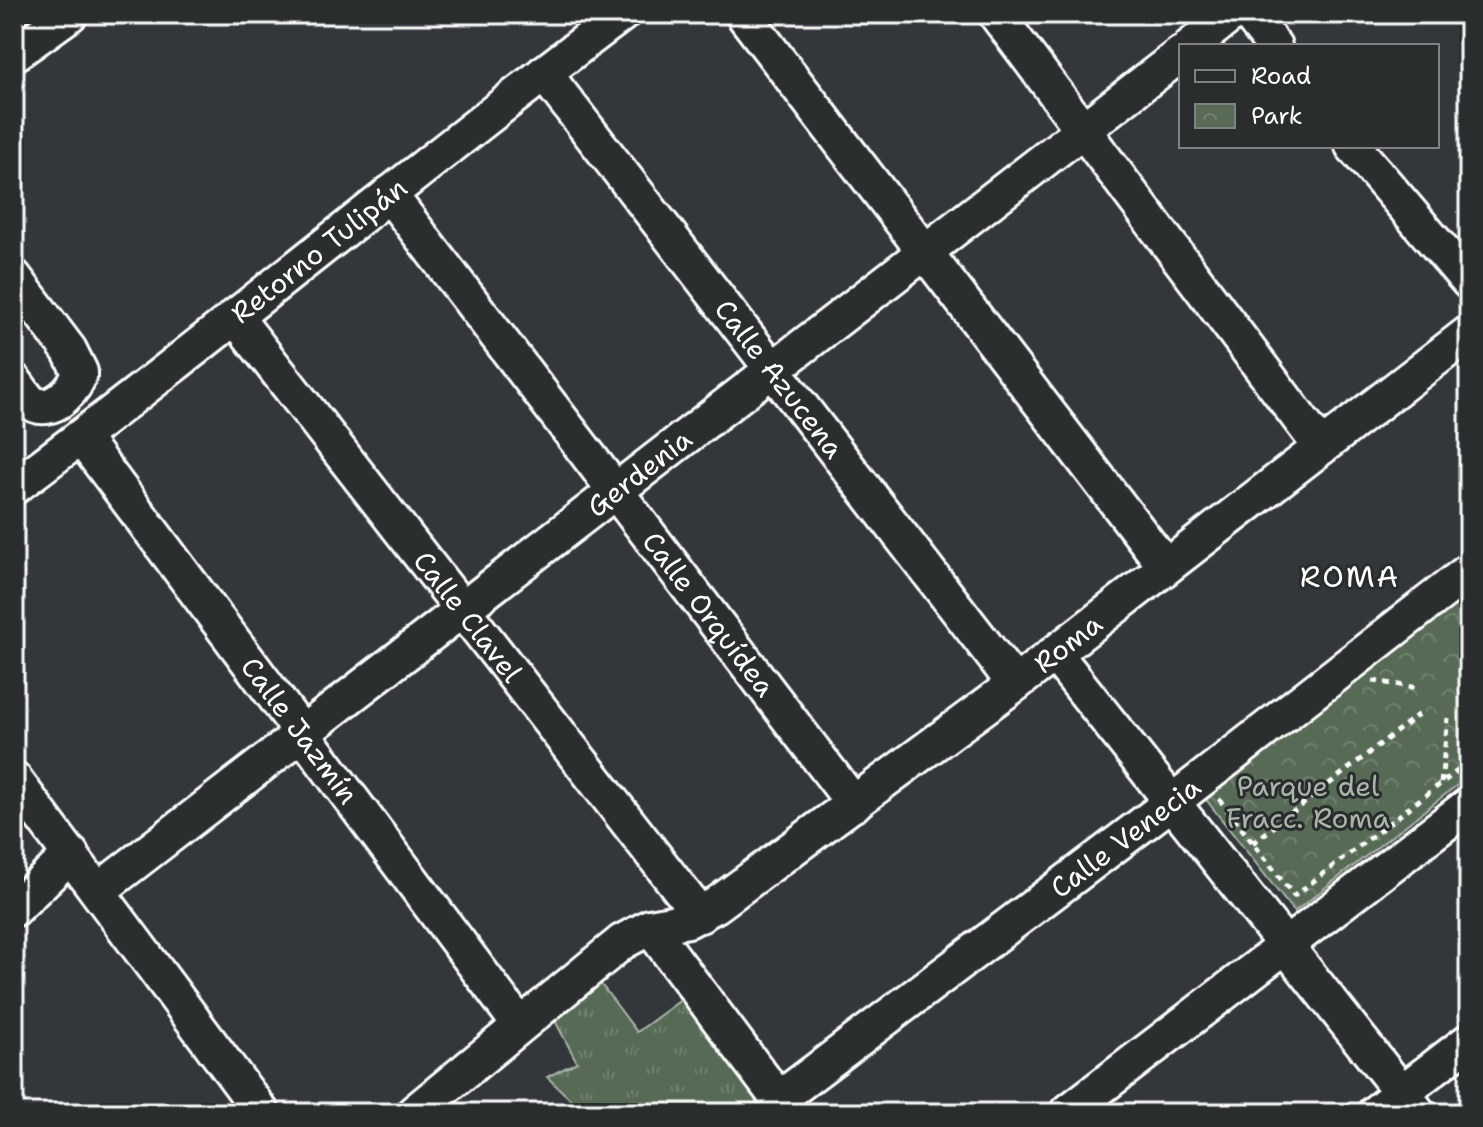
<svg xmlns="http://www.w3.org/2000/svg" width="1483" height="1127" font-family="'Shantell Sans',sans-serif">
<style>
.grass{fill:url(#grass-tufts);stroke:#abb5aa;stroke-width:2}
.park{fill:url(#park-crowns);stroke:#abb5aa;stroke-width:2}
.building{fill:#595c6e;stroke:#fff;stroke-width:2}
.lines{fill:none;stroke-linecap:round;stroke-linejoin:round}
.minor-casing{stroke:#fff;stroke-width:40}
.path{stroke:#fff;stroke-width:5;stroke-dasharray:6 6;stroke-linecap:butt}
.minor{stroke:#2a2d2e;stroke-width:34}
.labels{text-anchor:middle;stroke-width:6;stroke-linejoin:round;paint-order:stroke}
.street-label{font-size:28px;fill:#fff;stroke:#2a2d2e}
.park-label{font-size:28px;fill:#abb5aa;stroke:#2a2d2e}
.neighbourhood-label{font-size:30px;letter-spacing:2px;fill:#fff;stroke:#2a2d2e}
</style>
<defs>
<pattern id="grass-tufts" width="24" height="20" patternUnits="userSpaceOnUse" patternTransform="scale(2)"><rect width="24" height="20" fill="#576b56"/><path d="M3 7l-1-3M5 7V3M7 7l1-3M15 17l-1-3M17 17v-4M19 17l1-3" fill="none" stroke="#70816f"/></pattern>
<pattern id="park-crowns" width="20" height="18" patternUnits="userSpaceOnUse" patternTransform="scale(2)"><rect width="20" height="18" fill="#576b56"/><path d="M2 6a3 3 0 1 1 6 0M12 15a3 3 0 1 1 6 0" fill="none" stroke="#70816f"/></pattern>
</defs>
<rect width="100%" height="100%" fill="#33363b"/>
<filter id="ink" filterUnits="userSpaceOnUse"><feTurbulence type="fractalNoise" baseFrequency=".0125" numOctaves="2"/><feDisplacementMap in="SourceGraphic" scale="16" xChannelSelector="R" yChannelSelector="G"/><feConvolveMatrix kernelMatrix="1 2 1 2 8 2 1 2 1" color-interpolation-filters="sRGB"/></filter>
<g filter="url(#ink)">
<path class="grass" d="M 591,971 L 637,1032 L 689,994 L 780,1113 L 585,1113 L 547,1077 L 577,1062 L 546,1004 Z"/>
<path class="park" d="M 1469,580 L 1469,776 L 1294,912 L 1197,788 Z"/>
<path class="building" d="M 14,14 L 51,14 L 14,37 Z"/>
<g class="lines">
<g class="minor-casing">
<g id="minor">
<path d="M 743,14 L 1166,567"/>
<path d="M 996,14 L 1321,447"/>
<path d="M 1249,14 L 1274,46"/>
<path d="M 1191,46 L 1232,14"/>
<path d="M 14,54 L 70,14"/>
<path id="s1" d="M 544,73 L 1015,684"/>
<path d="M 1353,146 L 1469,282"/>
<path id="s2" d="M 389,194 L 854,804"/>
<path d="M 14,277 L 69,350 L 80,372 C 76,388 55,412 36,405 C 27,402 20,388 14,381"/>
<path id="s3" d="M 236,318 L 700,915"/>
<path id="s4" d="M 81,437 L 519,1024"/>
<path id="s5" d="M 14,487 C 220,334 416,168 622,14"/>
<path d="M 1055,654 L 1418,1113"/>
<path d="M 14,779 L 262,1113"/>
<path id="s6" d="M 98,891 L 1181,54"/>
<path d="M 14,909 L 71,854"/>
<path d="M 650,927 L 789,1113"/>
<path id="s7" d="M 779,1099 L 1172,802 L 1469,571"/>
<path id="s8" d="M 414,1113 L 622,942 L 650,927 L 688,920 L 716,905 L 1015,684 L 1469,333"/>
<path d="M 1067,1113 L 1469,805"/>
<path d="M 1375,1113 L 1469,1041"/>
</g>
</g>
<path class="path" d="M 1459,656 L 1462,613
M 1373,681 L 1419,688
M 1441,783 L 1448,718
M 1219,799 L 1294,896 L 1469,762
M 1253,843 L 1419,714"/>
<use href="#minor" class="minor"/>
</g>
</g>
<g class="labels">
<g class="street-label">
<text dy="10" stroke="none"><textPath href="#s5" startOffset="386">Retorno Tulipán</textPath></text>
<text dy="10" stroke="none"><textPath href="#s1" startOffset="386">Calle Azucena</textPath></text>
<text dy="10" stroke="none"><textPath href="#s6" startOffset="684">Gerdenia</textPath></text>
<text dy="10" stroke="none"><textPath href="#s2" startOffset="528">Calle Orquídea</textPath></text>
<text dy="10" stroke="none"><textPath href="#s3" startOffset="378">Calle Clavel</textPath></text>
<text dy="10" stroke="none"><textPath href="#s8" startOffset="810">Roma</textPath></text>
<text dy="10" stroke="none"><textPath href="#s4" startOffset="366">Calle Jazmín</textPath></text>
<text dy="10" stroke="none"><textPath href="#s7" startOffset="434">Calle Venecia</textPath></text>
</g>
<g class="park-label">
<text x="1308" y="796">Parque del<tspan x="1308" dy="32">Fracc. Roma</tspan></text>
</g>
<g class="neighbourhood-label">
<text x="1350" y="587">ROMA</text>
</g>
</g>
<rect width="1483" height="1127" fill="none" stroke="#2a2d2e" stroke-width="48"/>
<rect x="24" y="24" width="1435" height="1079" fill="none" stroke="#fff" stroke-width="3" filter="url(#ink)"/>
<rect x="1179" y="44" width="260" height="104" fill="#2a2d2e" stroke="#7f8182" stroke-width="2"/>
<rect x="1195" y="70" width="40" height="12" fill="#2a2d2e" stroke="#7f8182" stroke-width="2"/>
<text x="1251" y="84" font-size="24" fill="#ffffff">Road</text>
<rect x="1195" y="104" width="40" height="24" fill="url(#park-crowns)" stroke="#7f8182" stroke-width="2"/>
<text x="1251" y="124" font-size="24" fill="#ffffff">Park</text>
</svg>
